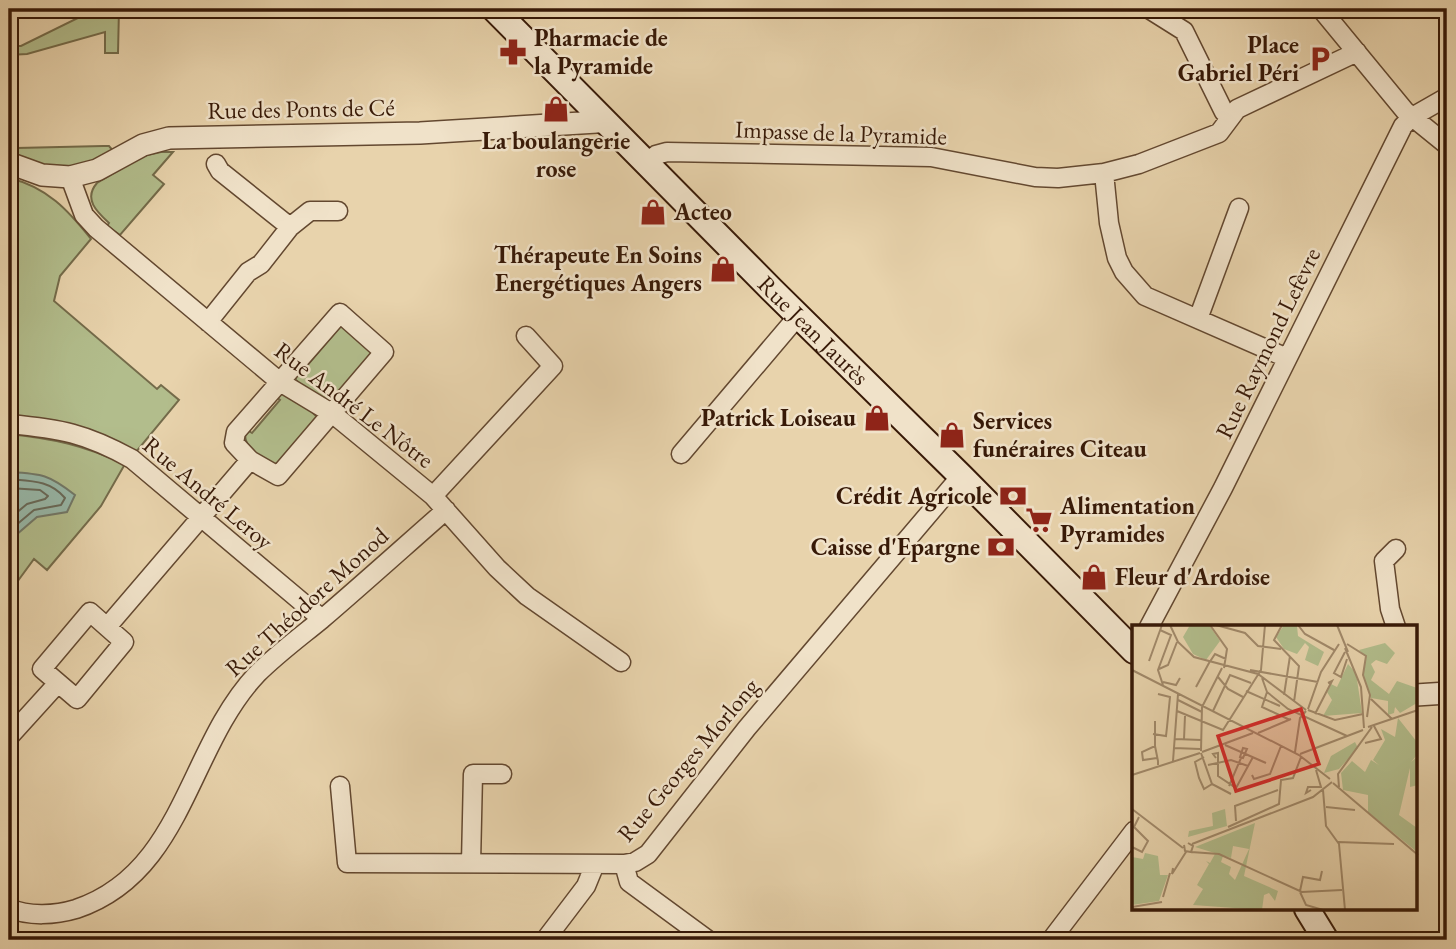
<svg xmlns="http://www.w3.org/2000/svg" width="1456" height="949" font-family="'EB Garamond',serif">
<style>
.green{fill:#b2bd8c;stroke:#746b4a;stroke-width:2}
.water{fill:#97b8a9;stroke:#717868;stroke-width:2}
.lines{fill:none;stroke-linecap:round;stroke-linejoin:round}
.shore{stroke:#676858;stroke-width:2}
.minor-casing{stroke:#634830;stroke-width:21}
.tertiary-casing{stroke:#634830;stroke-width:24}
.secondary-casing{stroke:#371907;stroke-width:28}
.minor{stroke:#f0e2c9;stroke-width:18}
.tertiary{stroke:#f0e2c9;stroke-width:21}
.secondary{stroke:#f0e2c9;stroke-width:24}
.labels{text-anchor:middle;stroke-width:5;stroke-linejoin:round;paint-order:stroke}
.poi-label{font-size:24px;font-weight:bold;fill:#371907;stroke:#f0e2c9;text-anchor:start}
.street-label{font-size:24px;fill:#371907;stroke:#f0e2c9}
.inset-road{fill:none;stroke:#a1896a;stroke-width:2}
.view{fill:#d62828;fill-opacity:0.15;stroke:#d62828;stroke-width:3.5}
.inset-edge{fill:none;stroke:#371907;stroke-width:3.5}
</style>
<rect width="100%" height="100%" fill="#e8d3ac"/>
<filter id="stains"><feTurbulence type="fractalNoise" baseFrequency=".00286" numOctaves="4"/><feColorMatrix values="0 0 0 0 .2 0 0 0 0 .09 0 0 0 0 .02 0 0 0 .5 -.17"/></filter>
<radialGradient id="worn" r=".72"><stop offset=".6" stop-color="#630" stop-opacity="0"/><stop offset="1" stop-color="#630" stop-opacity=".3"/></radialGradient>
<path class="green" d="M 96,9 L 119,9 L 118,53 L 105,53 L 105,32 L 27,54 L 9,55 L 9,46 L 21,46 Z
M 103,146 L 109,146 L 114,152 C 67,173 60,172 12,156 L 17,148 Z
M 161,152 L 173,152 L 153,175 L 164,184 L 120,235 L 107,226 L 109,223 C 97,212 83,199 97,183 L 143,156 Z
M 9,178 C 47,187 68,210 91,239 L 60,276 L 54,301 L 157,389 L 161,385 L 179,400 L 136,452 C 91,427 59,422 9,416 Z
M 344,323 L 375,354 L 332,403 L 303,387 L 296,380 L 295,372 L 300,363 L 306,367 L 334,334 L 329,330 Z
M 281,393 L 311,411 L 320,420 L 279,467 C 264,460 240,449 246,429 L 252,433 L 280,400 L 275,396 Z
M 9,434 C 56,439 82,445 125,464 L 101,506 L 47,570 L 34,559 L 9,593 Z"/>
<path class="water" d="M 9,472 C 42,474 48,474 75,495 L 67,512 L 37,517 L 9,541 Z"/>
<g class="lines">
<path class="shore" d="M 9,479 C 31,481 50,480 65,498 L 61,505 L 34,510 L 9,531
M 9,488 L 40,490 L 48,496 L 45,499 L 27,504 L 9,519"/>
<g class="minor-casing">
<path id="minor" d="M 1149,9 L 1184,31 L 1224,112 L 1231,117
M 1321,9 L 1405,111 L 1447,145
M 646,162 L 656,155 L 667,152 L 931,157 L 1035,177 L 1058,178 L 1104,173 L 1139,164 L 1219,133 L 1237,109 L 1357,52
M 1104,173 L 1109,223 L 1117,258 L 1124,272 L 1145,296 L 1287,358
M 70,177 L 84,215 L 96,228 L 280,382 L 333,414 L 433,496 L 497,568 L 527,596 L 621,662
M 290,227 L 310,211 L 338,211
M 340,313 L 384,352 L 278,476 L 250,460 L 234,443 L 236,432 Z
M 1198,319 L 1239,208
M 208,322 L 248,272 L 261,264 L 290,227 L 220,171 L 216,164
M 9,424 C 61,429 85,433 132,459 L 322,619
M 681,454 L 798,316
M 433,496 L 553,366 L 526,336
M 1396,549 L 1384,561 L 1390,609 L 1396,627
M 90,612 L 124,642 L 77,699 L 42,669 Z
M 107,627 L 250,460
M 1149,627 L 1223,488 L 1403,126 L 1412,117 L 1447,97
M 9,737 L 58,683
M 340,786 L 347,863 L 624,864 L 635,862 L 648,854 L 747,728 L 961,476
M 471,863 L 473,774 L 502,774
M 624,864 L 629,882 L 708,940
M 9,908 C 29,917 56,915 76,909 C 184,873 187,748 257,674 C 277,654 300,637 322,619 C 364,583 405,546 446,510
M 545,940 L 586,886 L 595,864
M 1051,940 L 1134,831"/>
</g>
<g class="tertiary-casing">
<path id="tertiary" d="M 9,163 L 42,175 L 70,177 L 97,170 L 143,145 L 169,138 L 420,133 L 597,122 L 603,119
M 1416,695 L 1447,693"/>
</g>
<g class="secondary-casing">
<g id="secondary">
<path id="s1" d="M 494,9 L 772,290 L 961,476 L 1134,651"/>
<path d="M 1307,909 L 1326,940"/>
</g>
</g>
<use href="#minor" class="minor"/>
<use href="#tertiary" class="tertiary"/>
<use href="#secondary" class="secondary"/>
</g>
<defs>
<g id="pharmacy-bare" transform="scale(2.1)"><path d="M-2-6h4v4h4v4h-4v4h-4v-4h-4v-4h4Z" fill="#8f2418" stroke="#f0e2c9" stroke-width="2.5" paint-order="stroke"/></g>
<g id="parking-bare" transform="scale(2.1)"><path d="M-3.5-5.5H1a3.5 3.5 0 0 1 0 7H-1V5.5H-3.5ZM-1-3.4V-.6H.8a1.4 1.4 0 0 0 0-2.8Z" fill="#8f2418" stroke="#f0e2c9" stroke-width="2.5" paint-order="stroke"/></g>
<g id="shop-bare" transform="scale(2.1)"><path d="M-5-2.5h2.3a2.7 3.5 0 0 1 5.4 0H5L5.5 6h-11ZM-1.5-2.5h3a1.5 2.3 0 0 0-3 0Z" fill="#8f2418" stroke="#f0e2c9" stroke-width="2.5" paint-order="stroke"/></g>
<g id="bank-bare" transform="scale(2.1)"><path d="M-6-4H6V4H-6ZM0-2.3a2.3 2.3 0 1 0 0 4.6a2.3 2.3 0 1 0 0-4.6Z" fill="#8f2418" stroke="#f0e2c9" stroke-width="2.5" paint-order="stroke"/></g>
<g id="supermarket-bare" transform="scale(2.1)"><path d="M-6-5.5h2.5l.6 2H6L4.5 2H-2.5L-4.4-4H-6ZM-1.5 3.2a1.3 1.3 0 1 0 .1 0ZM3 3.2a1.3 1.3 0 1 0 .1 0Z" fill="#8f2418" stroke="#f0e2c9" stroke-width="2.5" paint-order="stroke"/></g>
</defs>
<g fill-rule="evenodd">
<use href="#pharmacy-bare" x="513" y="52"/>
<use href="#parking-bare" x="1320" y="59"/>
<use href="#shop-bare" x="556" y="109"/>
<use href="#shop-bare" x="653" y="212"/>
<use href="#shop-bare" x="723" y="269"/>
<use href="#shop-bare" x="877" y="418"/>
<use href="#shop-bare" x="952" y="435"/>
<use href="#bank-bare" x="1013" y="496"/>
<use href="#supermarket-bare" x="1039" y="520"/>
<use href="#bank-bare" x="1001" y="547"/>
<use href="#shop-bare" x="1094" y="577"/>
</g>
<g class="labels">
<g class="poi-label">
<text x="534" y="46">Pharmacie de<tspan x="534" dy="28">la Pyramide</tspan></text>
<text x="1299" y="53" text-anchor="end">Place<tspan x="1299" dy="28">Gabriel Péri</tspan></text>
<text x="556" y="149" text-anchor="middle">La boulangerie<tspan x="556" dy="28">rose</tspan></text>
<text x="674" y="220">Acteo</text>
<text x="702" y="263" text-anchor="end">Thérapeute En Soins<tspan x="702" dy="28">Energétiques Angers</tspan></text>
<text x="856" y="426" text-anchor="end">Patrick Loiseau</text>
<text x="973" y="429">Services<tspan x="973" dy="28">funéraires Citeau</tspan></text>
<text x="992" y="504" text-anchor="end">Crédit Agricole</text>
<text x="1060" y="514">Alimentation<tspan x="1060" dy="28">Pyramides</tspan></text>
<text x="980" y="555" text-anchor="end">Caisse d'Epargne</text>
<text x="1115" y="585">Fleur d'Ardoise</text>
</g>
<g class="street-label">
<text transform="translate(301 109) rotate(-1)" y="8">Rue des Ponts de Cé</text>
<text transform="translate(841 133) rotate(2)" y="8">Impasse de la Pyramide</text>
<text dy="8" stroke="none"><textPath href="#s1" startOffset="453">Rue Jean Jaurès</textPath></text>
<text transform="translate(1268 343) rotate(-64)" y="8">Rue Raymond Lefèvre</text>
<text transform="translate(354 405) rotate(37)" y="8">Rue André Le Nôtre</text>
<text transform="translate(208 493) rotate(40)" y="8">Rue André Leroy</text>
<text transform="translate(307 602) rotate(-42)" y="8">Rue Théodore Monod</text>
<text transform="translate(688 760) rotate(-50)" y="8">Rue Georges Morlong</text>
</g>
</g>
<g transform="translate(1132 625)">
<rect width="285" height="285" fill="#e8d3ac"/>
<path d="M 58,0 L 77,0 L 88,16 L 74,35 L 61,29 L 51,12 ZM 152,0 L 165,1 L 166,11 L 192,27 L 186,41 L 173,35 L 177,22 L 173,18 L 165,29 L 152,24 L 144,12 ZM 253,18 L 263,28 L 255,39 L 244,35 L 239,39 L 243,47 L 239,55 L 257,69 L 265,56 L 285,63 L 285,78 L 268,88 L 263,82 L 262,88 L 256,90 L 256,76 L 239,73 L 231,50 L 234,32 L 227,25 ZM 216,39 L 224,48 L 230,88 L 191,91 L 200,75 L 195,67 L 199,59 L 205,62 ZM 266,93 L 285,117 L 285,130 L 279,137 L 285,132 L 286,160 L 278,162 L 278,143 L 267,190 L 285,203 L 285,227 L 236,187 L 236,170 L 211,165 L 209,148 L 220,136 L 233,147 L 239,135 L 247,140 L 241,135 L 253,115 L 249,104 L 263,112 ZM 223,117 L 226,123 L 207,144 L 192,148 L 199,131 ZM 93,184 L 95,201 L 56,212 L 57,206 L 81,201 L 80,188 ZM 123,198 L 112,251 L 146,266 L 143,276 L 137,268 L 132,270 L 130,285 L 61,280 L 71,264 L 65,260 L 77,239 L 74,236 L 78,238 L 83,229 L 91,231 L 89,237 L 99,242 L 97,249 L 103,255 L 117,224 L 101,221 L 99,233 L 63,222 ZM 13,228 L 26,231 L 28,250 L 36,250 L 27,276 L 0,280 L 0,232 L 11,234 Z" fill="#b2bd8c"/>
<path class="inset-road" d="M 38,0 L 46,17 L 62,32 L 126,49 L 174,85M 78,0 L 95,24 L 92,43M 84,0 L 113,8 L 126,21 L 149,24M 150,0 L 142,15 L 167,41 L 162,77M 166,0 L 173,9 L 202,25M 205,0 L 216,27M 28,5 L 39,10 L 26,45 L 31,60M 215,19 L 234,31 L 231,50 L 238,70 L 235,92M 213,23 L 229,62 L 232,103M 213,27 L 202,48 L 209,52 L 215,34M 17,36 L 30,0M 77,38 L 83,29 L 94,34M 27,44 L 36,40 L 45,17M 0,45 L 167,130 L 198,154M 118,45 L 186,57M 86,52 L 96,64 L 111,72M 130,53 L 135,67 L 156,84 L 215,111M 31,57 L 44,60 L 48,53M 64,62 L 77,38M 114,66 L 148,81M 135,67 L 130,82 L 158,95M 152,70 L 158,31M 239,74 L 260,94M 46,75 L 70,87M 176,84 L 189,47 L 207,19M 176,85 L 203,95 L 231,89M 45,86 L 91,105 L 129,45 L 133,0M 81,86 L 98,50 L 119,58M 183,89 L 200,56 L 196,58M 236,102 L 286,85M 126,108 L 159,94M 21,109 L 34,111 L 35,102 L 38,72 L 26,69M 43,114 L 69,115M 52,114 L 53,91M 233,118 L 249,114 L 242,101M 93,120 L 134,138M 23,121 L 23,96M 42,123 L 68,124M 111,123 L 115,124 L 111,133 L 108,132 ZM 69,126 L 70,82 L 90,43M 70,127 L 121,108M 163,127 L 168,93 L 174,86M 69,128 L 80,159 L 99,169M 168,129 L 231,105M 72,132 L 63,137 L 67,153 L 72,164 L 80,159M 25,133 L 11,135 L 10,127 L 23,121 L 26,136 L 26,140M 84,133 L 81,129 L 86,128 L 86,151 L 104,163 L 121,132M 41,136 L 46,69M 76,140 L 99,135 L 116,141M 0,150 L 68,128M 120,150 L 122,154 L 138,149 L 149,121M 201,158 L 286,230M 97,161 L 109,133M 207,162 L 206,149 L 240,102M 179,165 L 174,168 L 176,162 L 189,162 L 184,145M 191,165 L 194,201 L 207,219 L 213,285M 194,182 L 223,185M 0,184 L 51,223M 104,196 L 103,181 L 146,165M 96,202 L 147,179 L 149,155 L 161,153 L 169,132M 206,217 L 262,219M 60,219 L 181,172 L 200,157M 52,220 L 53,226 L 59,227 L 61,221 L 56,218M 0,222 L 10,227 L 16,216 L 2,202 L 7,192M 59,227 L 87,229 L 170,267 L 210,265M 41,243 L 40,249 L 54,227M 168,266 L 171,252 L 188,255 L 190,246M 168,267 L 174,280 L 191,285M 31,272 L 38,248M 0,282 L 30,277"/>
<path class="view" d="M 169,84 L 187,139 L 104,166 L 86,111 Z"/>
<rect width="285" height="285" class="inset-edge"/>
</g>
<rect width="1456" height="949" fill="none" stroke="#e8d3ac" stroke-width="35"/>
<rect x="10" y="10" width="1435" height="928" fill="none" stroke="#371907" stroke-width="3.5"/>
<rect x="18" y="18" width="1421" height="914" fill="none" stroke="#371907" stroke-width="2"/>
<rect width="100%" height="100%" filter="url(#stains)"/>
<rect width="100%" height="100%" fill="url(#worn)"/>
</svg>
